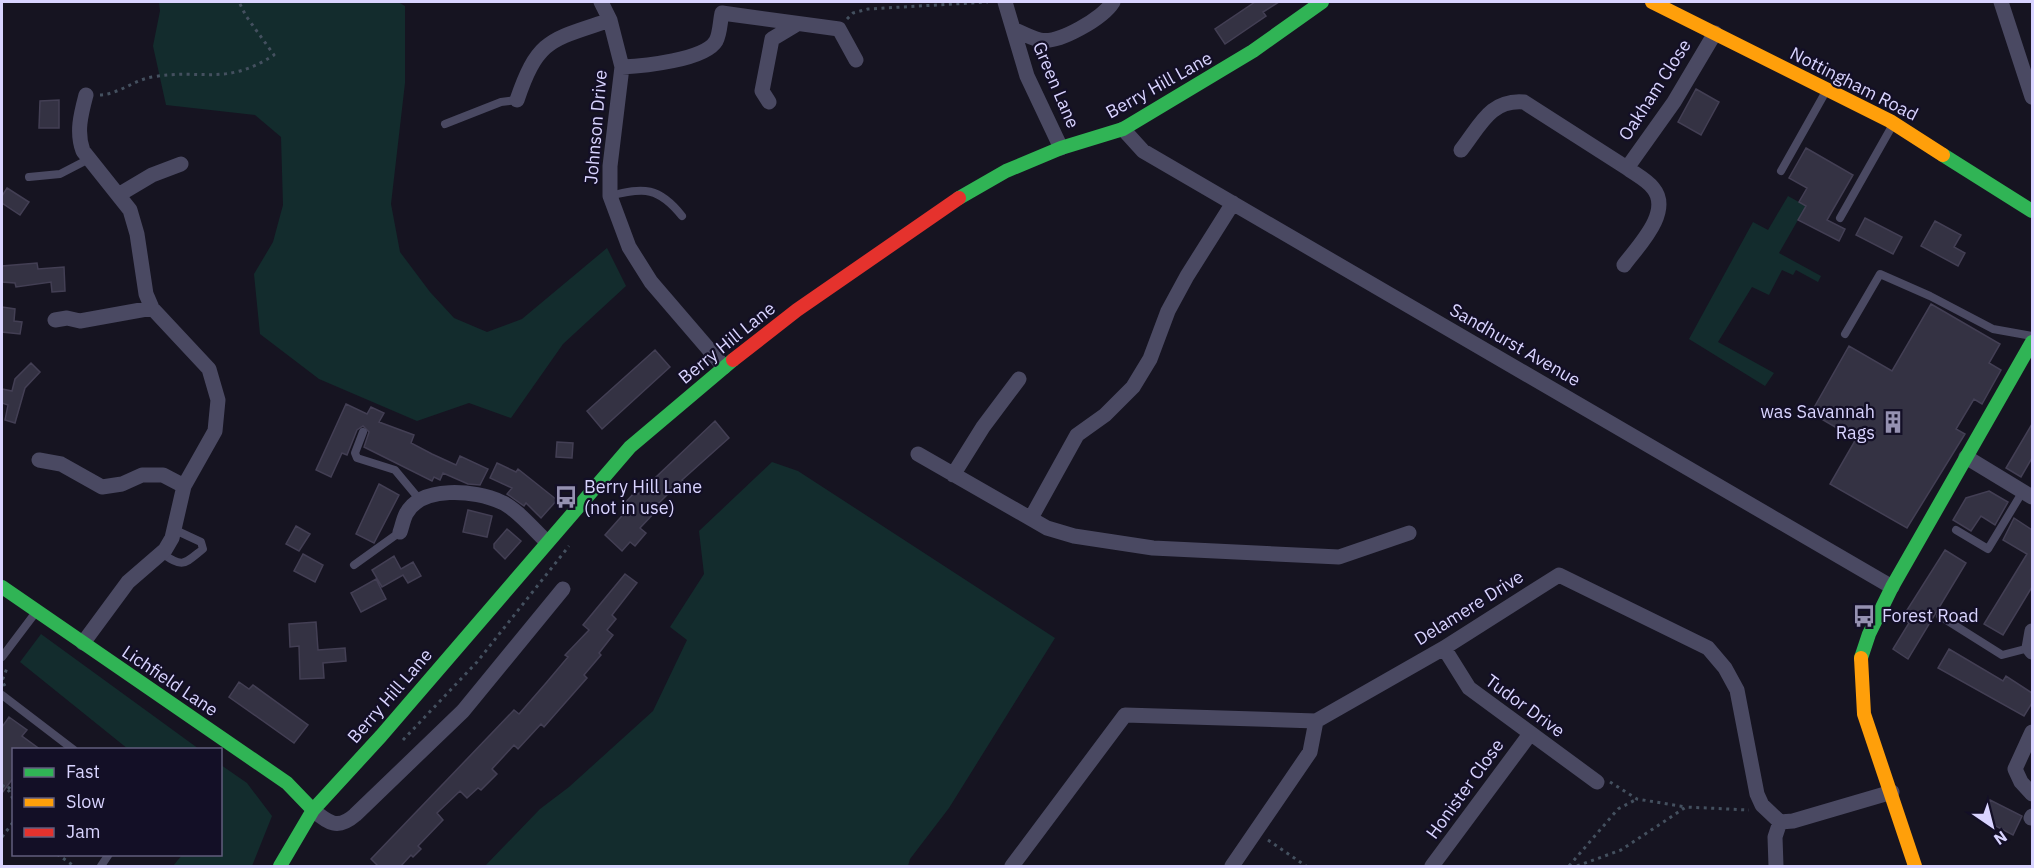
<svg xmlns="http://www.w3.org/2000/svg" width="2034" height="868" font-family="'IBM Plex Sans',sans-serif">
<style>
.green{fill:#132c2d}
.building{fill:#343243;stroke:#433f54;stroke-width:1.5}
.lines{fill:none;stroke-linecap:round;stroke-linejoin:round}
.path{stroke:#44505f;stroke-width:3;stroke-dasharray:3 4.5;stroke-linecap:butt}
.lane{stroke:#4a4962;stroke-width:8}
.street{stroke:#4a4962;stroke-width:15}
.fast{stroke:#30b455;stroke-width:14}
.slow{stroke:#ff9f0a;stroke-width:14}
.jam{stroke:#e5322d;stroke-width:14}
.labels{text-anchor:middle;stroke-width:4.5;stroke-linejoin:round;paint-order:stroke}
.street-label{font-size:18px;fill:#d9d4ff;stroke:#130f26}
.poi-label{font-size:18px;fill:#d9d4ff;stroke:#130f26;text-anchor:start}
</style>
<rect width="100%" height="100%" fill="#161421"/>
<path class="green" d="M 159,2 L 398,2 L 405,6 L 405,83 L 391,204 L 400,252 L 430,292 L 454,318 L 487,332 L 522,319 L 607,248 L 626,286 L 563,344 L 511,418 L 469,403 L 417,421 L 319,379 L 260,334 L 254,274 L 273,242 L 283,205 L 281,137 L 255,115 L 166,105 L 153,46 L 160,11 Z
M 1788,196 L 1806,206 L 1779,253 L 1821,276 L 1818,282 L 1796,270 L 1793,275 L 1782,270 L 1769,295 L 1752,287 L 1718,342 L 1774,373 L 1765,386 L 1689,339 L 1753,222 L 1768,230 Z
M 772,462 L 798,471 L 1055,638 L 949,808 L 910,859 L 908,866 L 485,866 L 540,809 L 569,787 L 653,711 L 687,640 L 670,627 L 704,574 L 699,531 Z
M 41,634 L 199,749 L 128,749 L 20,662 Z
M 221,765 L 247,783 L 272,816 L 252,866 L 173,866 L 182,855 L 220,854 Z"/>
<path class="building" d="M 1255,2 L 1279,2 L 1263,12 L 1266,16 L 1225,44 L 1215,29 Z
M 1696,89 L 1719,102 L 1701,135 L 1678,122 Z
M 59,100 L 59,128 L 39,128 L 40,101 Z
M 1806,148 L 1853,175 L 1827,220 L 1845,229 L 1839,241 L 1798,220 L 1806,206 L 1799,202 L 1807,188 L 1789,178 Z
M 7,188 L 29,202 L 20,215 L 2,203 L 2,196 Z
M 1865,218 L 1902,237 L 1893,254 L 1856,235 Z
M 1935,221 L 1961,235 L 1954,247 L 1965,253 L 1958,266 L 1921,246 Z
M 37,263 L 38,269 L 64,267 L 65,291 L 52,292 L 51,282 L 16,287 L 15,283 L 2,282 L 2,266 Z
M 1931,304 L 2000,344 L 1989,363 L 2001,370 L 1982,404 L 1974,399 L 1956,429 L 1965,434 L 1907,528 L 1830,484 L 1856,439 L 1811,413 L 1849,346 L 1892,371 Z
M 2,307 L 15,309 L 14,321 L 22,322 L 20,334 L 2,332 Z
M 655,350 L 670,367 L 602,429 L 587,411 Z
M 31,363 L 40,372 L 25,388 L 15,423 L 5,420 L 8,405 L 2,403 L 2,389 L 12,391 L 15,379 Z
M 346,404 L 367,414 L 371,407 L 384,413 L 379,422 L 414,435 L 411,443 L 432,454 L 456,465 L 460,456 L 488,469 L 480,485 L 468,484 L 443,473 L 440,480 L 434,477 L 432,481 L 364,447 L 369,432 L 363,426 L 357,430 L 347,455 L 342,453 L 331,477 L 316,470 Z
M 715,421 L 729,438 L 682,480 L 686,484 L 677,493 L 673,489 L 655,507 L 658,509 L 640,528 L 646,533 L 635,546 L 630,542 L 622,551 L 605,535 L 628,509 L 623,505 L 635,492 L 638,494 Z
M 2032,424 L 2032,458 L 2021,477 L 2006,468 Z
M 557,442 L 573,443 L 572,458 L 556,457 Z
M 497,463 L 516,472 L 518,469 L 557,500 L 541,518 L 526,503 L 524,506 L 507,494 L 512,488 L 490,478 Z
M 379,484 L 399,495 L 374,543 L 356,534 Z
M 1989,491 L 2008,502 L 1995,525 L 1981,516 L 1971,531 L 1953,520 L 1966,498 Z
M 468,510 L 492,516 L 487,537 L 463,532 Z
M 2014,518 L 2032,530 L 2032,587 L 2003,635 L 1984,624 L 2027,554 L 2003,540 Z
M 296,526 L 310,534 L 299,551 L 286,544 Z
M 507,529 L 521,541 L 505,559 L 494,548 L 494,544 Z
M 1945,550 L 1966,563 L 1908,659 L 1893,649 L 1909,623 L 1902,618 Z
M 303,554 L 323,565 L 315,582 L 294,571 Z
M 394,556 L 401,569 L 413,562 L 421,576 L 408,583 L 403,575 L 382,587 L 372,570 Z
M 625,574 L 637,583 L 612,615 L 616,619 L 607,630 L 613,635 L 599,653 L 601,655 L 584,675 L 587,678 L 544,727 L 541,724 L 518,749 L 514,745 L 492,769 L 497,774 L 481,790 L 478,788 L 467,798 L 460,791 L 437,813 L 443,820 L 418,846 L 421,849 L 413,857 L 411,855 L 400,867 L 379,867 L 371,859 L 514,710 L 519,714 L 546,683 L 568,657 L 565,655 L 589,630 L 583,625 Z
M 376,579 L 386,599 L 361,612 L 351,593 Z
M 316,622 L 318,650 L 345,648 L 346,661 L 323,663 L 324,678 L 300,679 L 299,646 L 290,647 L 289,624 Z
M 1949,649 L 2003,681 L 2006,676 L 2032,693 L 2032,703 L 2024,716 L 1938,668 Z
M 239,682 L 249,689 L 253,685 L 308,725 L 294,743 L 229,697 Z
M 9,717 L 27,730 L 22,736 L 41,750 L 14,750 L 14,777 L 2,793 L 2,727 Z
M 1990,800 L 2022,816 L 2013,835 L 1980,818 Z"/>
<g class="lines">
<path class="path" d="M 847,19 L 853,13 L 868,9 L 988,2
M 100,95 C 119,94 134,80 152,77 C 203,68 224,87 274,55 L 246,16 L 239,2
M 5,686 L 2,681 L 7,668
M 403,740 L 477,662 L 569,546
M 1610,782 L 1637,799 L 1686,807
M 2,785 L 9,791 L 14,801
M 8,789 L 14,782
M 2,837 L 14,821
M 1268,840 L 1306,866
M 57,854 L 74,866
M 1569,866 L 1618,809 L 1637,799
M 1577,866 L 1621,850 L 1686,807 L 1749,810"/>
<path class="lane" d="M 445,124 L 501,102 L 517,100
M 1781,171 L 1825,93
M 29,177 L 60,174 L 89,159
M 610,196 C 644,187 659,187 682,216
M 1840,218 L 1891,128
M 1845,334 L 1880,274 L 1930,296 L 1993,329 L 2032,336
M 363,432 L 355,453 L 357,458 L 395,470 L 420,500
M 1956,530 L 1988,549 L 2023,491
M 161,553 C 184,568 183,565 203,549 L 201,542 L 173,529
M 354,565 L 400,532
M 1940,616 L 2002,655 L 2029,648
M 2,657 L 36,612
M 2,695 L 74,750
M 101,866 L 109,854"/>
<path class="street" d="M 601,2 L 610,20 L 622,67 L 610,166 L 610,196 L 629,247 L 651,282 L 724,367
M 1005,2 L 1027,76 L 1061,148
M 2001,2 L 2032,97
M 1013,29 C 1022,33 1031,38 1040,40 C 1059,44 1103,18 1113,2
M 622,67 C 643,66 705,60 716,41 C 720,34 720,22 722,13 L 839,29 L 856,60
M 517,100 C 538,38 551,40 610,20
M 769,102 L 762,91 L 772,39 L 797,24
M 1123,129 L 1143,151 L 1892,587
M 1461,150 C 1480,126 1490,99 1524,102 L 1627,168
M 120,194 L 152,175 L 181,164
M 1624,265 C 1637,247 1673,212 1653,188 C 1647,180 1635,174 1627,168 L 1674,102 L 1715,33
M 55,320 L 67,318 L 80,321 L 152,308
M 918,454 L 1047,528 L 1074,536 L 1153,548 L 1339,557 L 1409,533
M 1966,457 L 2032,497
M 39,460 L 61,464 L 102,487 L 122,484 L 142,475 L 163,475 L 184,486
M 953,475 L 983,427 L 1019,379
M 1031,518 L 1077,435 L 1105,415 L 1133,387 L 1150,359 L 1168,311 L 1187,276 L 1233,203
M 400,532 C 402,527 403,520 406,514 C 421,485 475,490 501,502 C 515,507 535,531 547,542
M 2032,631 L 2029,648 L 2032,652
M 83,643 L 128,582 L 165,550 L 172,538 L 184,486 L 215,431 L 218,400 L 209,369 L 152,308 L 146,294 L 137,234 L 130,210 L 83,151 C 76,132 81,114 86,95
M 1444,648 L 1469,688 L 1597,782
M 2032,732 L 2015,769 L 2021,782 L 2032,794
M 313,810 C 328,823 338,830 355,815 L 463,711 L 563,589
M 2031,818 L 2032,816
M 1012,866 L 1125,715 L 1316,721 L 1444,648 L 1559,575 L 1708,648 L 1725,668 L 1737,690 L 1757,794 L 1762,805 L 1780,822 L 1793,821 L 1892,792
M 1232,866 L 1310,752 L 1316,721
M 1432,866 L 1530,734
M 1776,866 L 1775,837 L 1780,822"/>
<path class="fast" d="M 1943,155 L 2032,211
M 959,198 L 1006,171 L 1061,148 L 1123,129 L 1253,51 L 1322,2
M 2,587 L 287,783 L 313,810
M 1861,658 L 1869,634 L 1892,587 L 2032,342
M 280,866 L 313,810 L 381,736 L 630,447 L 733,360"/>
<path class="slow" d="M 1652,2 L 1890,121 L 1943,155
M 1861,658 L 1864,714 L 1915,866"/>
<path class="jam" d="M 733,360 L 797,310 L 959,198"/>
</g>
<defs>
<g id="building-bare" transform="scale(1.8)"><path d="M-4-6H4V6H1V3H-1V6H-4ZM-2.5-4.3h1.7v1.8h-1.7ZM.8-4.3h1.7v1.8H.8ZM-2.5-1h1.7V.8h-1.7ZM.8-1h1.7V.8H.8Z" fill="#9591b1" stroke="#130f26" stroke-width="2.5" paint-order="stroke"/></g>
<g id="bus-bare" transform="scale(1.8)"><path d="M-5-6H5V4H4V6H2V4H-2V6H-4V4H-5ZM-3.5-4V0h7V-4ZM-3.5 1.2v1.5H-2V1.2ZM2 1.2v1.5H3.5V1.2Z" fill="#9591b1" stroke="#130f26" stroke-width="2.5" paint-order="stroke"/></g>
</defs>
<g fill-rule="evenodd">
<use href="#building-bare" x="1893" y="422"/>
<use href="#bus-bare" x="566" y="497"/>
<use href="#bus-bare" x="1864" y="616"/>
</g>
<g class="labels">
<g class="street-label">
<text transform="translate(1854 84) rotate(27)" y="6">Nottingham Road</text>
<text transform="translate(1056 85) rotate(67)" y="6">Green Lane</text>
<text transform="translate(1159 85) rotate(-29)" y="6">Berry Hill Lane</text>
<text transform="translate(1655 90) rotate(-57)" y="6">Oakham Close</text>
<text transform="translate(596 127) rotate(-85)" y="6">Johnson Drive</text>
<text transform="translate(727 343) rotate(-39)" y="6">Berry Hill Lane</text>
<text transform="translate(1515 345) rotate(30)" y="6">Sandhurst Avenue</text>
<text transform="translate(1469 608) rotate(-32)" y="6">Delamere Drive</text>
<text transform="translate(170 681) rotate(34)" y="6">Lichfield Lane</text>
<text transform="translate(390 696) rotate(-49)" y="6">Berry Hill Lane</text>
<text transform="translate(1525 706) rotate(36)" y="6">Tudor Drive</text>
<text transform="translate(1465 789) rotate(-54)" y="6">Honister Close</text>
</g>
<g class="poi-label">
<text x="1875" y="418" text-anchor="end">was Savannah<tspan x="1875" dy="21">Rags</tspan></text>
<text x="584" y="493">Berry Hill Lane<tspan x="584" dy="21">(not in use)</tspan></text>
<text x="1882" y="622">Forest Road</text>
</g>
</g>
<rect width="2034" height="868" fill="none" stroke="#d9d4ff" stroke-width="6"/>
<rect x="12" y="748" width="210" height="108" fill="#130f26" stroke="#625e7d" stroke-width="1.5"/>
<rect x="24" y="768" width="30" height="9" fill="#30b455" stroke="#625e7d" stroke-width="1.5"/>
<text x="66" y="778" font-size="18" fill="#d9d4ff">Fast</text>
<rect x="24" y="798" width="30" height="9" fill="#ff9f0a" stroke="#625e7d" stroke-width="1.5"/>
<text x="66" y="808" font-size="18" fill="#d9d4ff">Slow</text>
<rect x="24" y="828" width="30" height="9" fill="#e5322d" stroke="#625e7d" stroke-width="1.5"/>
<text x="66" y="838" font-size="18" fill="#d9d4ff">Jam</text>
<g transform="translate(1992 826) rotate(145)" stroke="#130f26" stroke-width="4.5" paint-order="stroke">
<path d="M0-4.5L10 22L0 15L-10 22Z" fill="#d9d4ff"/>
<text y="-9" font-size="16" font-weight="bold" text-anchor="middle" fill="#d9d4ff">N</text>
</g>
</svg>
